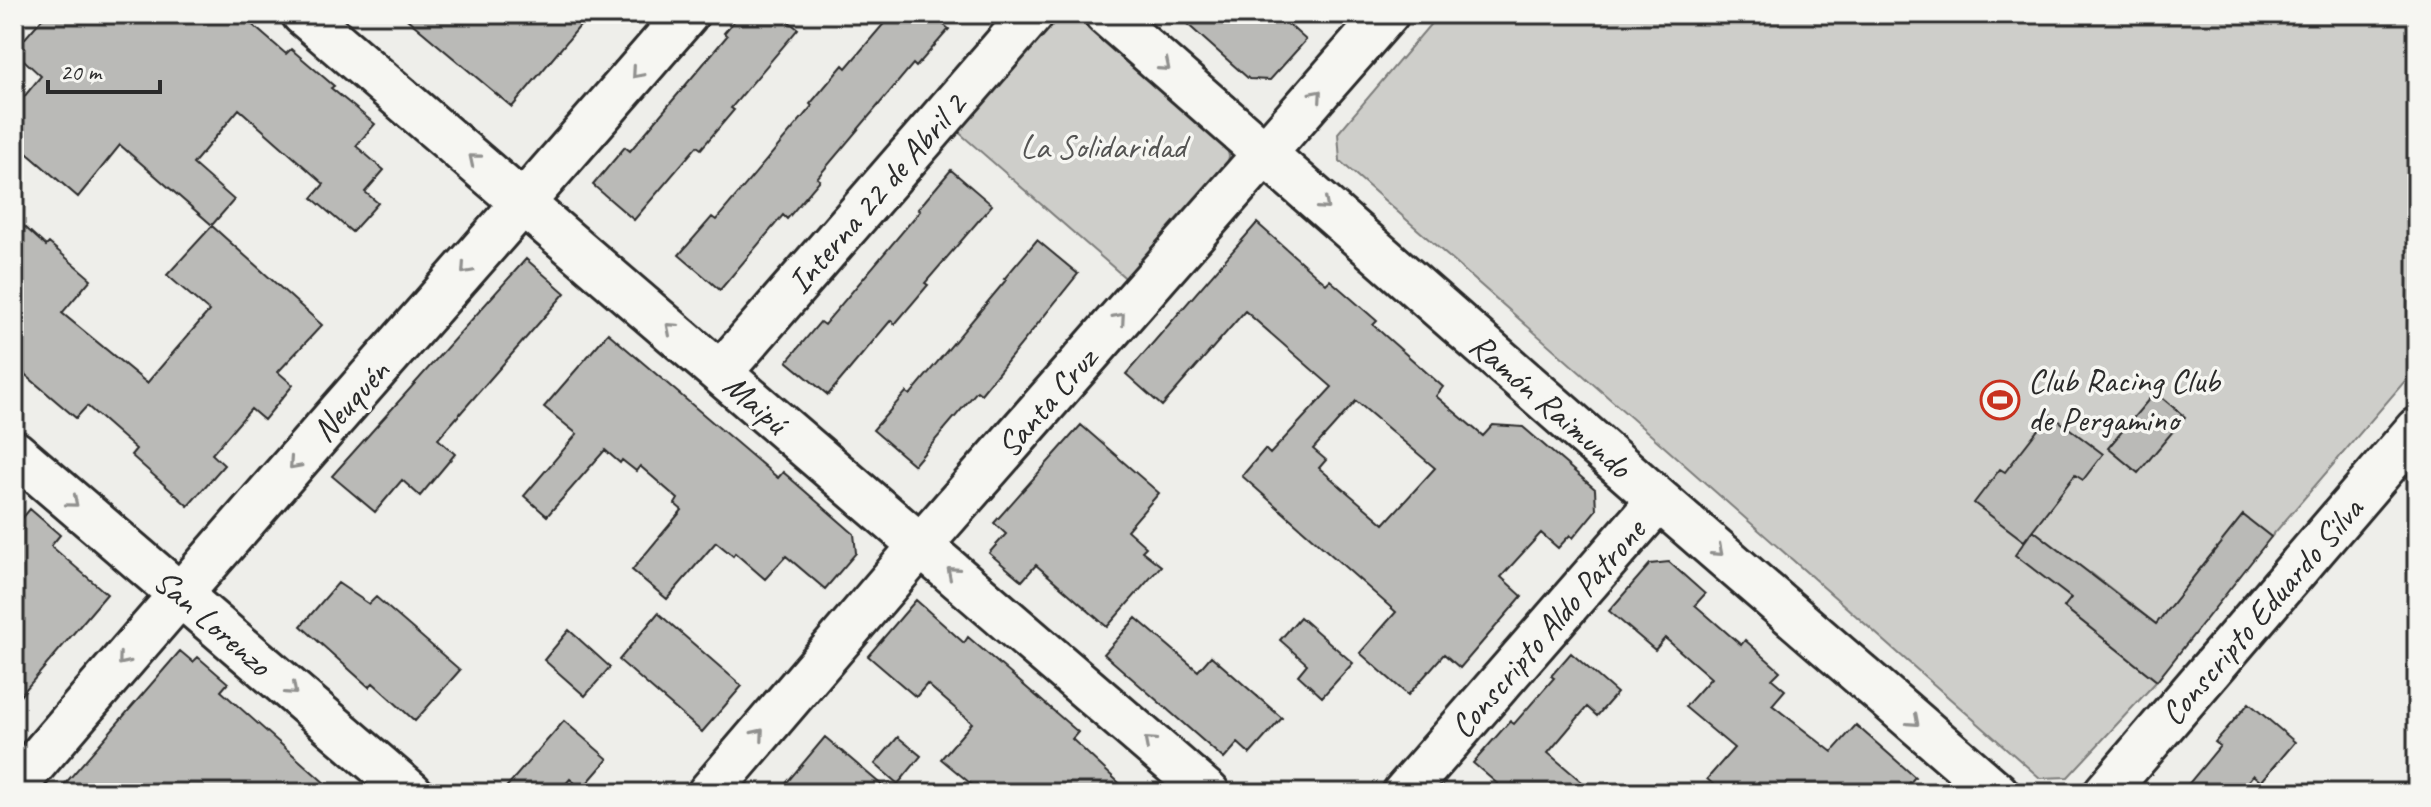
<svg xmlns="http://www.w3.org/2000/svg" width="2431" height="807" font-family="Caveat,sans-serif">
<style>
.green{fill:#cececa;stroke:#7c7c7a;stroke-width:2}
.building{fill:#babab7;stroke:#2b2b2b;stroke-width:2;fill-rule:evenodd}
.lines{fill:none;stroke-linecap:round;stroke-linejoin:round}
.minor-casing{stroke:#2b2b2b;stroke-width:48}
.minor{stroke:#f6f6f2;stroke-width:42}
.oneway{stroke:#90908e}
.labels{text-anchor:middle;stroke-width:7;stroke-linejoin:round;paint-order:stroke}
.park-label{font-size:34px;fill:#545453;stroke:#f6f6f2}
.street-label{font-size:34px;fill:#2b2b2b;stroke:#f6f6f2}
.poi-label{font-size:34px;fill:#2b2b2b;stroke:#f6f6f2;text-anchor:start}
</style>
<rect width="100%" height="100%" fill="#eeeeea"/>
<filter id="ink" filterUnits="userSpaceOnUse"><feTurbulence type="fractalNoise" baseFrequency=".0125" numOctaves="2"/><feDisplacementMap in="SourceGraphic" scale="16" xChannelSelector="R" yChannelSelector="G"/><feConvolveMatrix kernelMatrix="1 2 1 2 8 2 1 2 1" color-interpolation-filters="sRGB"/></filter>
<g filter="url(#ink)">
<path class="green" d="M 1061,14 L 1078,14 L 1087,19 L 1226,144 L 1229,156 L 1227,168 L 1130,282 L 956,130 L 1049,21 Z
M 1439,14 L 2417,14 L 2417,367 L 2271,537 L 2243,515 L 2156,624 L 2091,573 L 2064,607 L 2157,681 L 2068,777 L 2040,778 L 1340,161 L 1338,133 Z"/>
<path class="building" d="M 46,14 L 240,14 L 286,54 L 291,49 L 334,86 L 331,88 L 375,124 L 356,146 L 384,170 L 365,192 L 378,203 L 352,232 L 312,198 L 324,184 L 239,109 L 193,164 L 234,200 L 212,225 L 120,145 L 78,197 L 14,142 L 14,109 L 41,76 L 14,51 Z
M 401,14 L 590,14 L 512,107 Z
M 740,14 L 779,14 L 798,29 L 731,108 L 734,110 L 701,149 L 697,146 L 634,220 L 593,185 L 625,147 L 630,151 L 727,36 L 724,33 Z
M 892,14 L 931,14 L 949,29 L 916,67 L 913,64 L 817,178 L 820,180 L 787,219 L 783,215 L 720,290 L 679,255 L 712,217 L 716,220 L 812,106 L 810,104 L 843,65 L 846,68 Z
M 1176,14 L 1277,14 L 1306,40 L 1270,80 L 1249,79 Z
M 951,170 L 992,205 L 925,283 L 928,285 L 895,324 L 891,320 L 828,395 L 787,361 L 820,322 L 824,325 L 920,211 L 918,209 Z
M 14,217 L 46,246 L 49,243 L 91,279 L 62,313 L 147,383 L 209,311 L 167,275 L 212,226 L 322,325 L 278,372 L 293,385 L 264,420 L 251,409 L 212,454 L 224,465 L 188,506 L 131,455 L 136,449 L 87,406 L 76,418 L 14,365 Z
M 1257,223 L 1326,284 L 1330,280 L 1377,321 L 1373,325 L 1443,387 L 1436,396 L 1483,436 L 1493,425 L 1523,427 L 1595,489 L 1596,510 L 1573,538 L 1570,535 L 1558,548 L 1541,533 L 1501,577 L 1522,596 L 1460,668 L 1444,654 L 1408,695 L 1360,653 L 1396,612 L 1242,476 L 1265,449 L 1270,454 L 1332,387 L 1245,311 L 1162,406 L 1126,374 ZM 1356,401 L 1435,468 L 1384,524 L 1319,468 L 1326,460 L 1313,449 Z
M 1037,240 L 1078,274 L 981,394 L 977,391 L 914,465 L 873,430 L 906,392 L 910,395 L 1006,280 L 1004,279 Z
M 526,259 L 565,293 L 438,439 L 455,454 L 420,496 L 402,480 L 375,512 L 332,476 Z
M 608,333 L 778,478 L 783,472 L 854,534 L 856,553 L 825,589 L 786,556 L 765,579 L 735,553 L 733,556 L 716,542 L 667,599 L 632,570 L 682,510 L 675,504 L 678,499 L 640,466 L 636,471 L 622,460 L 620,463 L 605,450 L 547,516 L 524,496 L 577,434 L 544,407 Z
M 2155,392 L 2185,417 L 2138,473 L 2108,448 Z
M 2050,414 L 2103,454 L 2083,480 L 2075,475 L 2024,541 L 1974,503 L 2000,469 L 2005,472 Z
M 1081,425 L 1159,493 L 1127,530 L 1146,547 L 1142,551 L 1161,566 L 1107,627 L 1036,565 L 1022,581 L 989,553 L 1006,534 L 994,523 Z
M 30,509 L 60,535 L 51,546 L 107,594 L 14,703 L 14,528 Z
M 2243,515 L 2271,537 L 2157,681 L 2064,607 L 2071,598 L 2015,555 L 2033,530 L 2156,624 Z
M 1669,562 L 1705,594 L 1695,605 L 1741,645 L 1745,640 L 1780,671 L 1772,679 L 1785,690 L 1772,705 L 1832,752 L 1856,725 L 1915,777 L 1901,793 L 1723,793 L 1707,779 L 1734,748 L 1685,707 L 1711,678 L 1665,638 L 1655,650 L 1609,611 L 1650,564 Z
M 338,583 L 369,604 L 376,597 L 460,670 L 415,721 L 373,683 L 369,687 L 301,626 Z
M 916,600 L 964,643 L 968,637 L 1078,732 L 1072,739 L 1130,793 L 982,793 L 941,759 L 972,723 L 927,684 L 916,697 L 868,656 Z
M 658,613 L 742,686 L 702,732 L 619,660 Z
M 1300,617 L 1353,663 L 1322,697 L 1298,675 L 1307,664 L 1280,640 Z
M 1136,618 L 1198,671 L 1211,656 L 1282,718 L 1250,754 L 1238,743 L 1224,759 L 1104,654 Z
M 569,630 L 610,667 L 585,696 L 544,660 Z
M 180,651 L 193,662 L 198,657 L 228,683 L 221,691 L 336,793 L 57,793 Z
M 1571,653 L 1617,693 L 1597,716 L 1587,707 L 1548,753 L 1595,793 L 1508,793 L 1473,763 L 1510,721 L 1514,724 L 1554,678 L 1551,676 Z
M 2249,703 L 2295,742 L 2261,782 L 2253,775 L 2238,793 L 2181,793 L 2220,746 L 2215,742 Z
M 564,721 L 608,759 L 582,789 L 570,779 L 558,793 L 501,793 Z
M 825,737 L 891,793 L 778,793 Z
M 898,737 L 921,756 L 898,784 L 875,764 Z"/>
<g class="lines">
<g class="minor-casing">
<path id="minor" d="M 303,14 L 1208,793
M 1106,14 L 1659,500 L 1997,793
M 721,372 L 1032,14
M 14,452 L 411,793
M 14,788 C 235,527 464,273 687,14
M 709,793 L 921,545 L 1387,14
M 1404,793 L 1659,500
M 2105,793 L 2417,429"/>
</g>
<use href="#minor" class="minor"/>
</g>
<defs><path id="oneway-chevron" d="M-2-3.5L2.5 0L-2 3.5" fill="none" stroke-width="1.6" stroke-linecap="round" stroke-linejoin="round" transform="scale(2)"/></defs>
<g class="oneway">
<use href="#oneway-chevron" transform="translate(1165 66) rotate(41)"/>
<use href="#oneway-chevron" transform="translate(637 73) rotate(131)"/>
<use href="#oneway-chevron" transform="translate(1317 95) rotate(-49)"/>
<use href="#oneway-chevron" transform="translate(474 159) rotate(-140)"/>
<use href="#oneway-chevron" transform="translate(1324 205) rotate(41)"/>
<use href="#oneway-chevron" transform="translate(466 269) rotate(132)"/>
<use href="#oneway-chevron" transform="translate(1120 318) rotate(-49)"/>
<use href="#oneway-chevron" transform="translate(671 328) rotate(-139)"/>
<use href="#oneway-chevron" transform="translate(294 464) rotate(132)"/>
<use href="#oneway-chevron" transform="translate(73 502) rotate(40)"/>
<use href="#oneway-chevron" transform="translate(1718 551) rotate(41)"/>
<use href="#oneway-chevron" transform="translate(952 572) rotate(-139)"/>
<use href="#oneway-chevron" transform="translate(123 660) rotate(130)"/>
<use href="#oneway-chevron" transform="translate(292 690) rotate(41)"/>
<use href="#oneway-chevron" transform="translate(1914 721) rotate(41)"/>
<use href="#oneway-chevron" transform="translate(759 734) rotate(-50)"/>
<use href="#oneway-chevron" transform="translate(1149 742) rotate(-139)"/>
</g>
</g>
<defs>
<g id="stadium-ring" transform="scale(2)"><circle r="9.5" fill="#f6f6f2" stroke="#c8321e" stroke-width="1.5"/><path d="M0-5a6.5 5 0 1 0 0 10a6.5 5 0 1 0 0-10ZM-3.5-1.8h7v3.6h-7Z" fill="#c8321e"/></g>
</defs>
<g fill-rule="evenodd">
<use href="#stadium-ring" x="2000" y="400"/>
</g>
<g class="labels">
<g class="park-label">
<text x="1103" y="158">La Solidaridad</text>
</g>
<g class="street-label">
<text transform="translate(876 193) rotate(-49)" y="12">Interna 22 de Abril 2</text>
<text transform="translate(350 400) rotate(-48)" y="12">Neuquén</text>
<text transform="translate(1046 402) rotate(-49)" y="12">Santa Cruz</text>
<text transform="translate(756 403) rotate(41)" y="12">Maipú</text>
<text transform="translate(1551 405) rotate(41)" y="12">Ramón Raimundo</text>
<text transform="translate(2261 611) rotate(-49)" y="12">Conscripto Eduardo Silva</text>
<text transform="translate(213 622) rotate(41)" y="12">San Lorenzo</text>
<text transform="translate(1547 628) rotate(-49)" y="12">Conscripto Aldo Patrone</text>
</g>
<g class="poi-label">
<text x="2028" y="392">Club Racing Club<tspan x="2028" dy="39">de Pergamino</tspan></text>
</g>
</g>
<rect width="2431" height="807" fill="none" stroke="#f6f6f2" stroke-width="48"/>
<rect x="24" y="24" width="2383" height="759" fill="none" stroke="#2b2b2b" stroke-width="3" filter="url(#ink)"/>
<path d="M48 80v12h112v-12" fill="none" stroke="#2b2b2b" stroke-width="4"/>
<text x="60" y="80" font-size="24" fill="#2b2b2b" stroke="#f6f6f2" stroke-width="6" paint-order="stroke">20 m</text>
</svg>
